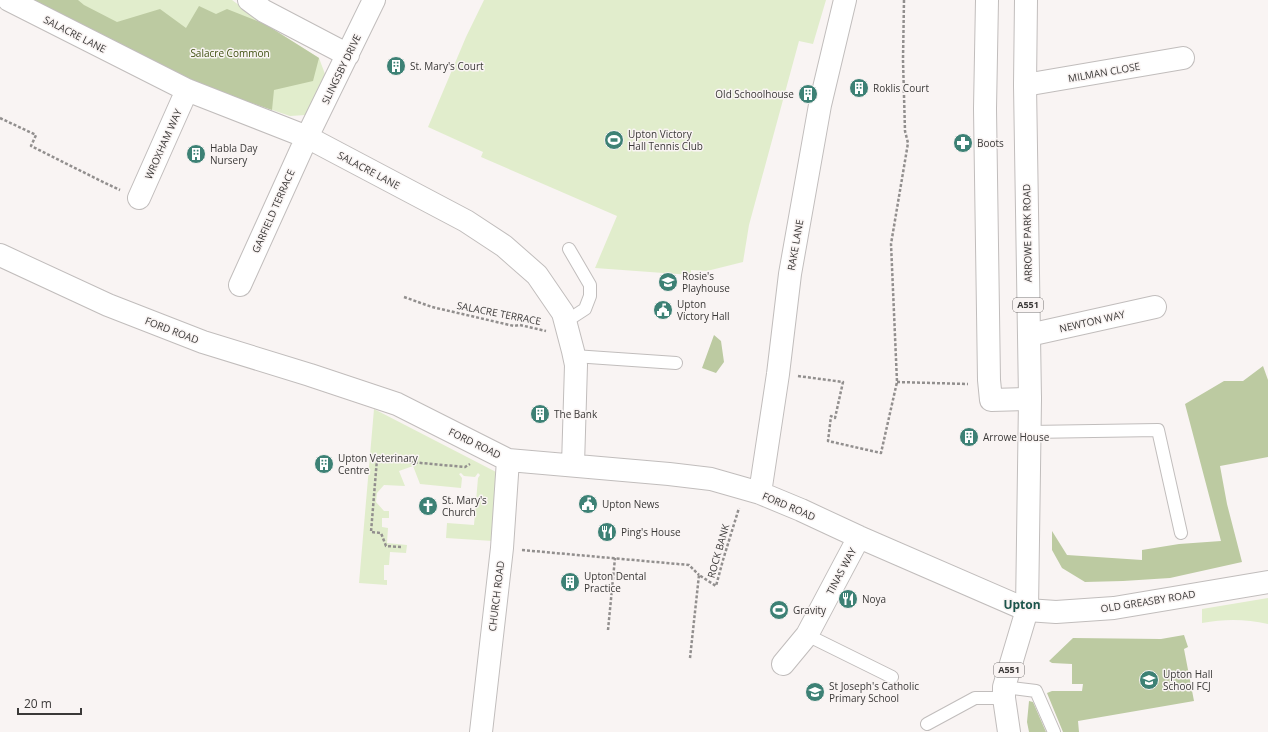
<svg xmlns="http://www.w3.org/2000/svg" width="1268" height="732" font-family="'Open Sans',sans-serif">
<style>
.green{fill:#e1edcc}
.forest{fill:#bccaa1}
.lines{fill:none;stroke-linecap:round;stroke-linejoin:round}
.service-casing{stroke:#c1bdbc;stroke-width:14}
.minor-casing{stroke:#c1bdbc;stroke-width:24}
.secondary-casing{stroke:#c1bdbc;stroke-width:24}
.primary-casing{stroke:#c1bdbc;stroke-width:24}
.path{stroke:#928f8e;stroke-width:2.5;stroke-dasharray:3 2;stroke-linecap:butt}
.service{stroke:#fff;stroke-width:12}
.minor{stroke:#fff;stroke-width:22}
.secondary{stroke:#fff;stroke-width:22}
.primary{stroke:#fff;stroke-width:22}
.labels{text-anchor:middle;stroke-width:3;stroke-linejoin:round;paint-order:stroke}
.shield{fill:#f9f4f3;stroke:#747170;stroke-width:1}
.shield-label{font-size:9px;font-weight:bold;fill:#3b3938}
.street-label{font-size:10px;fill:#3b3938;stroke:#f9f4f3}
.park-label{font-size:10px;fill:#415112;stroke:#f9f4f3}
.poi-label{font-size:10px;fill:#3b3938;stroke:#f9f4f3;text-anchor:start}
.quarter-label{font-size:12px;font-weight:bold;fill:#1c544b;stroke:#f9f4f3}
</style>
<rect width="100%" height="100%" fill="#f9f4f3"/>
<path class="green" d="M 26,0 L 232,0 L 265,24 L 319,58 L 325,74 L 317,101 L 306,115 L 290,116 L 178,78 Z
M 484,0 L 826,0 L 813,44 L 799,41 L 749,225 L 743,262 L 707,271 L 691,270 L 691,275 L 595,268 L 617,216 L 481,157 L 483,152 L 428,127 L 466,37 Z
M 374,409 L 498,473 L 493,541 L 446,538 L 447,523 L 474,525 L 478,478 L 480,475 L 478,473 L 475,477 L 464,476 L 461,473 L 459,474 L 462,478 L 461,488 L 420,484 L 413,466 L 399,471 L 405,486 L 384,485 L 377,493 L 376,502 L 384,511 L 389,511 L 389,518 L 382,518 L 382,527 L 388,528 L 387,543 L 407,545 L 406,553 L 390,552 L 389,565 L 384,565 L 384,580 L 387,580 L 387,585 L 359,583 Z
M 1268,598 L 1268,624 C 1245,619 1225,619 1202,623 L 1202,609 Z"/>
<path class="forest" d="M 26,0 L 78,0 L 84,5 L 117,22 L 160,9 L 186,28 L 199,6 L 216,14 L 227,9 L 265,24 L 319,58 L 313,81 L 274,90 L 272,110 L 178,78 Z
M 714,335 L 721,341 L 724,362 L 716,373 L 702,368 Z
M 1263,366 L 1268,380 L 1268,457 L 1220,466 L 1227,504 L 1242,562 L 1170,578 L 1123,581 L 1085,582 L 1062,568 L 1052,550 L 1052,531 L 1067,555 L 1142,560 L 1142,550 L 1179,544 L 1221,541 L 1185,404 L 1224,381 L 1243,381 Z
M 1184,635 L 1188,647 L 1184,649 L 1194,701 L 1078,721 L 1079,732 L 1063,732 L 1047,693 L 1052,691 L 1082,691 L 1083,684 L 1072,684 L 1072,664 L 1052,663 L 1049,661 L 1073,638 L 1161,639 Z
M 1029,701 L 1033,702 L 1046,732 L 1029,732 L 1027,722 Z"/>
<g class="lines">
<g class="service-casing">
<path id="service" d="M 565,322 L 585,309 L 590,296 L 590,285 L 569,249
M 574,356 L 676,363
M 1030,432 L 1158,430 L 1181,533
M 807,635 L 892,677
M 1004,687 L 1036,691 L 1054,732
M 927,724 L 975,698 L 1004,698"/>
</g>
<g class="minor-casing">
<path id="minor" d="M 9,0 L 187,90 L 307,137 L 466,221 L 504,246 L 537,275 L 563,313 L 573,351 L 576,365 L 573,465
M 249,0 L 264,11 L 348,55
M 987,0 L 985,109 L 989,380 L 991,400 L 1030,399
M 1025,85 L 1183,58
M 139,198 L 187,90
M 0,255 L 108,305 L 203,342 L 310,375 L 397,404 L 508,460 L 669,474 L 711,479 L 760,493 L 801,510 L 859,537 L 1027,610
M 240,285 L 307,137 L 374,0
M 1029,335 L 1155,307
M 760,493 L 778,374 L 790,274 L 820,105 L 845,0
M 783,664 L 807,635 L 859,537
M 481,732 L 502,548 L 508,460"/>
</g>
<g class="secondary-casing">
<path id="secondary" d="M 1027,610 L 1056,612 L 1114,608 L 1268,582"/>
</g>
<g class="primary-casing">
<path id="primary" d="M 1009,732 L 1004,698 L 1004,687 L 1027,610 L 1030,399 L 1025,85 L 1026,0"/>
</g>
<path class="path" d="M 0,118 L 36,135 L 31,146 L 103,182 L 120,190
M 404,297 L 432,307 L 514,326 L 520,325 L 546,331
M 798,376 L 843,382 L 835,418 L 831,416 L 828,441 L 881,453 L 897,382 L 891,244 L 908,143 L 905,131 L 903,60 L 904,0
M 897,382 L 968,384
M 401,547 L 386,546 L 381,533 L 371,532 L 377,459 L 465,467 L 470,464
M 522,550 L 689,565 L 699,575
M 608,630 L 615,558
M 690,658 L 699,575 L 716,586 L 723,560 L 739,508"/>
<use href="#service" class="service"/>
<use href="#minor" class="minor"/>
<use href="#secondary" class="secondary"/>
<use href="#primary" class="primary"/>
</g>
<defs>
<g id="building-disc" transform="scale(1)"><circle r="9.5" fill="#3d8175" stroke="#f9f4f3"/><path d="M-4-6H4V6H1V3H-1V6H-4ZM-2.5-4.3h1.7v1.8h-1.7ZM.8-4.3h1.7v1.8H.8ZM-2.5-1h1.7V.8h-1.7ZM.8-1h1.7V.8H.8Z" fill="#fff"/></g>
<g id="stadium-disc" transform="scale(1)"><circle r="9.5" fill="#3d8175" stroke="#f9f4f3"/><path d="M0-5a6.5 5 0 1 0 0 10a6.5 5 0 1 0 0-10ZM-3.5-1.8h7v3.6h-7Z" fill="#fff"/></g>
<g id="pharmacy-disc" transform="scale(1)"><circle r="9.5" fill="#3d8175" stroke="#f9f4f3"/><path d="M-2-6h4v4h4v4h-4v4h-4v-4h-4v-4h4Z" fill="#fff"/></g>
<g id="school-disc" transform="scale(1)"><circle r="9.5" fill="#3d8175" stroke="#f9f4f3"/><path d="M0-5L7-2L0 1L-7-2ZM-4 1L0 2.5L4 1V4Q0 6-4 4Z" fill="#fff"/></g>
<g id="civic-disc" transform="scale(1)"><circle r="9.5" fill="#3d8175" stroke="#f9f4f3"/><path d="M-.6-6.5H3V-4.5H.6V-3L4-1V1h2V6H-6V1h2V-1L-.6-3ZM-1.2 2.5V6h2.4V2.5Z" fill="#fff"/></g>
<g id="church-disc" transform="scale(1)"><circle r="9.5" fill="#3d8175" stroke="#f9f4f3"/><path d="M-1.2-6h2.4v3.5h3.3v2.4h-3.3V6h-2.4V-.1h-3.3v-2.4h3.3Z" fill="#fff"/></g>
<g id="restaurant-disc" transform="scale(1)"><circle r="9.5" fill="#3d8175" stroke="#f9f4f3"/><path d="M-5-6h1v4h1v-4h1v4h1v-4h1v5L-1.5 .5V6h-2V.5L-5-1ZM5-6V6H3V1.5H1.5Q1.5-4 5-6Z" fill="#fff"/></g>
</defs>
<g fill-rule="evenodd">
<use href="#building-disc" x="396" y="66"/>
<use href="#building-disc" x="859" y="88"/>
<use href="#building-disc" x="808" y="94"/>
<use href="#stadium-disc" x="614" y="140"/>
<use href="#pharmacy-disc" x="963" y="143"/>
<use href="#building-disc" x="196" y="154"/>
<use href="#school-disc" x="668" y="282"/>
<use href="#civic-disc" x="663" y="310"/>
<use href="#building-disc" x="540" y="414"/>
<use href="#building-disc" x="969" y="437"/>
<use href="#building-disc" x="324" y="464"/>
<use href="#civic-disc" x="588" y="504"/>
<use href="#church-disc" x="428" y="506"/>
<use href="#restaurant-disc" x="607" y="532"/>
<use href="#building-disc" x="570" y="582"/>
<use href="#restaurant-disc" x="848" y="599"/>
<use href="#stadium-disc" x="779" y="610"/>
<use href="#school-disc" x="1149" y="680"/>
<use href="#school-disc" x="815" y="692"/>
</g>
<g class="labels">
<g class="shield">
<rect x="1013" y="298" width="30" height="14" rx="3"/>
<rect x="994" y="663" width="30" height="14" rx="3"/>
</g>
<g class="shield-label">
<text x="1028" y="308">A551</text>
<text x="1009" y="673">A551</text>
</g>
<g class="street-label">
<text transform="translate(75 34) rotate(27)" y="4">SALACRE LANE</text>
<text transform="translate(341 69) rotate(-64)" y="4">SLINGSBY DRIVE</text>
<text transform="translate(1104 72) rotate(-10)" y="4">MILMAN CLOSE</text>
<text transform="translate(163 144) rotate(-66)" y="4">WROXHAM WAY</text>
<text transform="translate(369 170) rotate(28)" y="4">SALACRE LANE</text>
<text transform="translate(273 211) rotate(-66)" y="4">GARFIELD TERRACE</text>
<text transform="translate(1027 233) rotate(-91)" y="4">ARROWE PARK ROAD</text>
<text transform="translate(795 245) rotate(-80)" y="4">RAKE LANE</text>
<text transform="translate(499 313) rotate(11)" y="4">SALACRE TERRACE</text>
<text transform="translate(1092 321) rotate(-13)" y="4">NEWTON WAY</text>
<text transform="translate(172 330) rotate(21)" y="4">FORD ROAD</text>
<text transform="translate(475 443) rotate(26)" y="4">FORD ROAD</text>
<text transform="translate(789 506) rotate(23)" y="4">FORD ROAD</text>
<text transform="translate(718 551) rotate(-74)" y="4">ROCK BANK</text>
<text transform="translate(841 571) rotate(-62)" y="4">TINAS WAY</text>
<text transform="translate(496 596) rotate(-83)" y="4">CHURCH ROAD</text>
<text transform="translate(1148 601) rotate(-9)" y="4">OLD GREASBY ROAD</text>
</g>
<g class="park-label">
<text x="230" y="57">Salacre Common</text>
</g>
<g class="poi-label">
<text x="410" y="70">St. Mary's Court</text>
<text x="873" y="92">Roklis Court</text>
<text x="794" y="98" text-anchor="end">Old Schoolhouse</text>
<text x="628" y="138">Upton Victory<tspan x="628" dy="12">Hall Tennis Club</tspan></text>
<text x="977" y="147">Boots</text>
<text x="210" y="152">Habla Day<tspan x="210" dy="12">Nursery</tspan></text>
<text x="682" y="280">Rosie's<tspan x="682" dy="12">Playhouse</tspan></text>
<text x="677" y="308">Upton<tspan x="677" dy="12">Victory Hall</tspan></text>
<text x="554" y="418">The Bank</text>
<text x="983" y="441">Arrowe House</text>
<text x="338" y="462">Upton Veterinary<tspan x="338" dy="12">Centre</tspan></text>
<text x="442" y="504">St. Mary's<tspan x="442" dy="12">Church</tspan></text>
<text x="602" y="508">Upton News</text>
<text x="621" y="536">Ping's House</text>
<text x="584" y="580">Upton Dental<tspan x="584" dy="12">Practice</tspan></text>
<text x="862" y="603">Noya</text>
<text x="793" y="614">Gravity</text>
<text x="1163" y="678">Upton Hall<tspan x="1163" dy="12">School FCJ</tspan></text>
<text x="829" y="690">St Joseph's Catholic<tspan x="829" dy="12">Primary School</tspan></text>
</g>
<g class="quarter-label">
<text x="1022" y="609">Upton</text>
</g>
</g>
<path d="M18 708v6h63v-6" fill="none" stroke="#3b3938" stroke-width="2"/>
<text x="24" y="708" font-size="12" fill="#3b3938" stroke="#f9f4f3" stroke-width="3" paint-order="stroke">20 m</text>
</svg>
